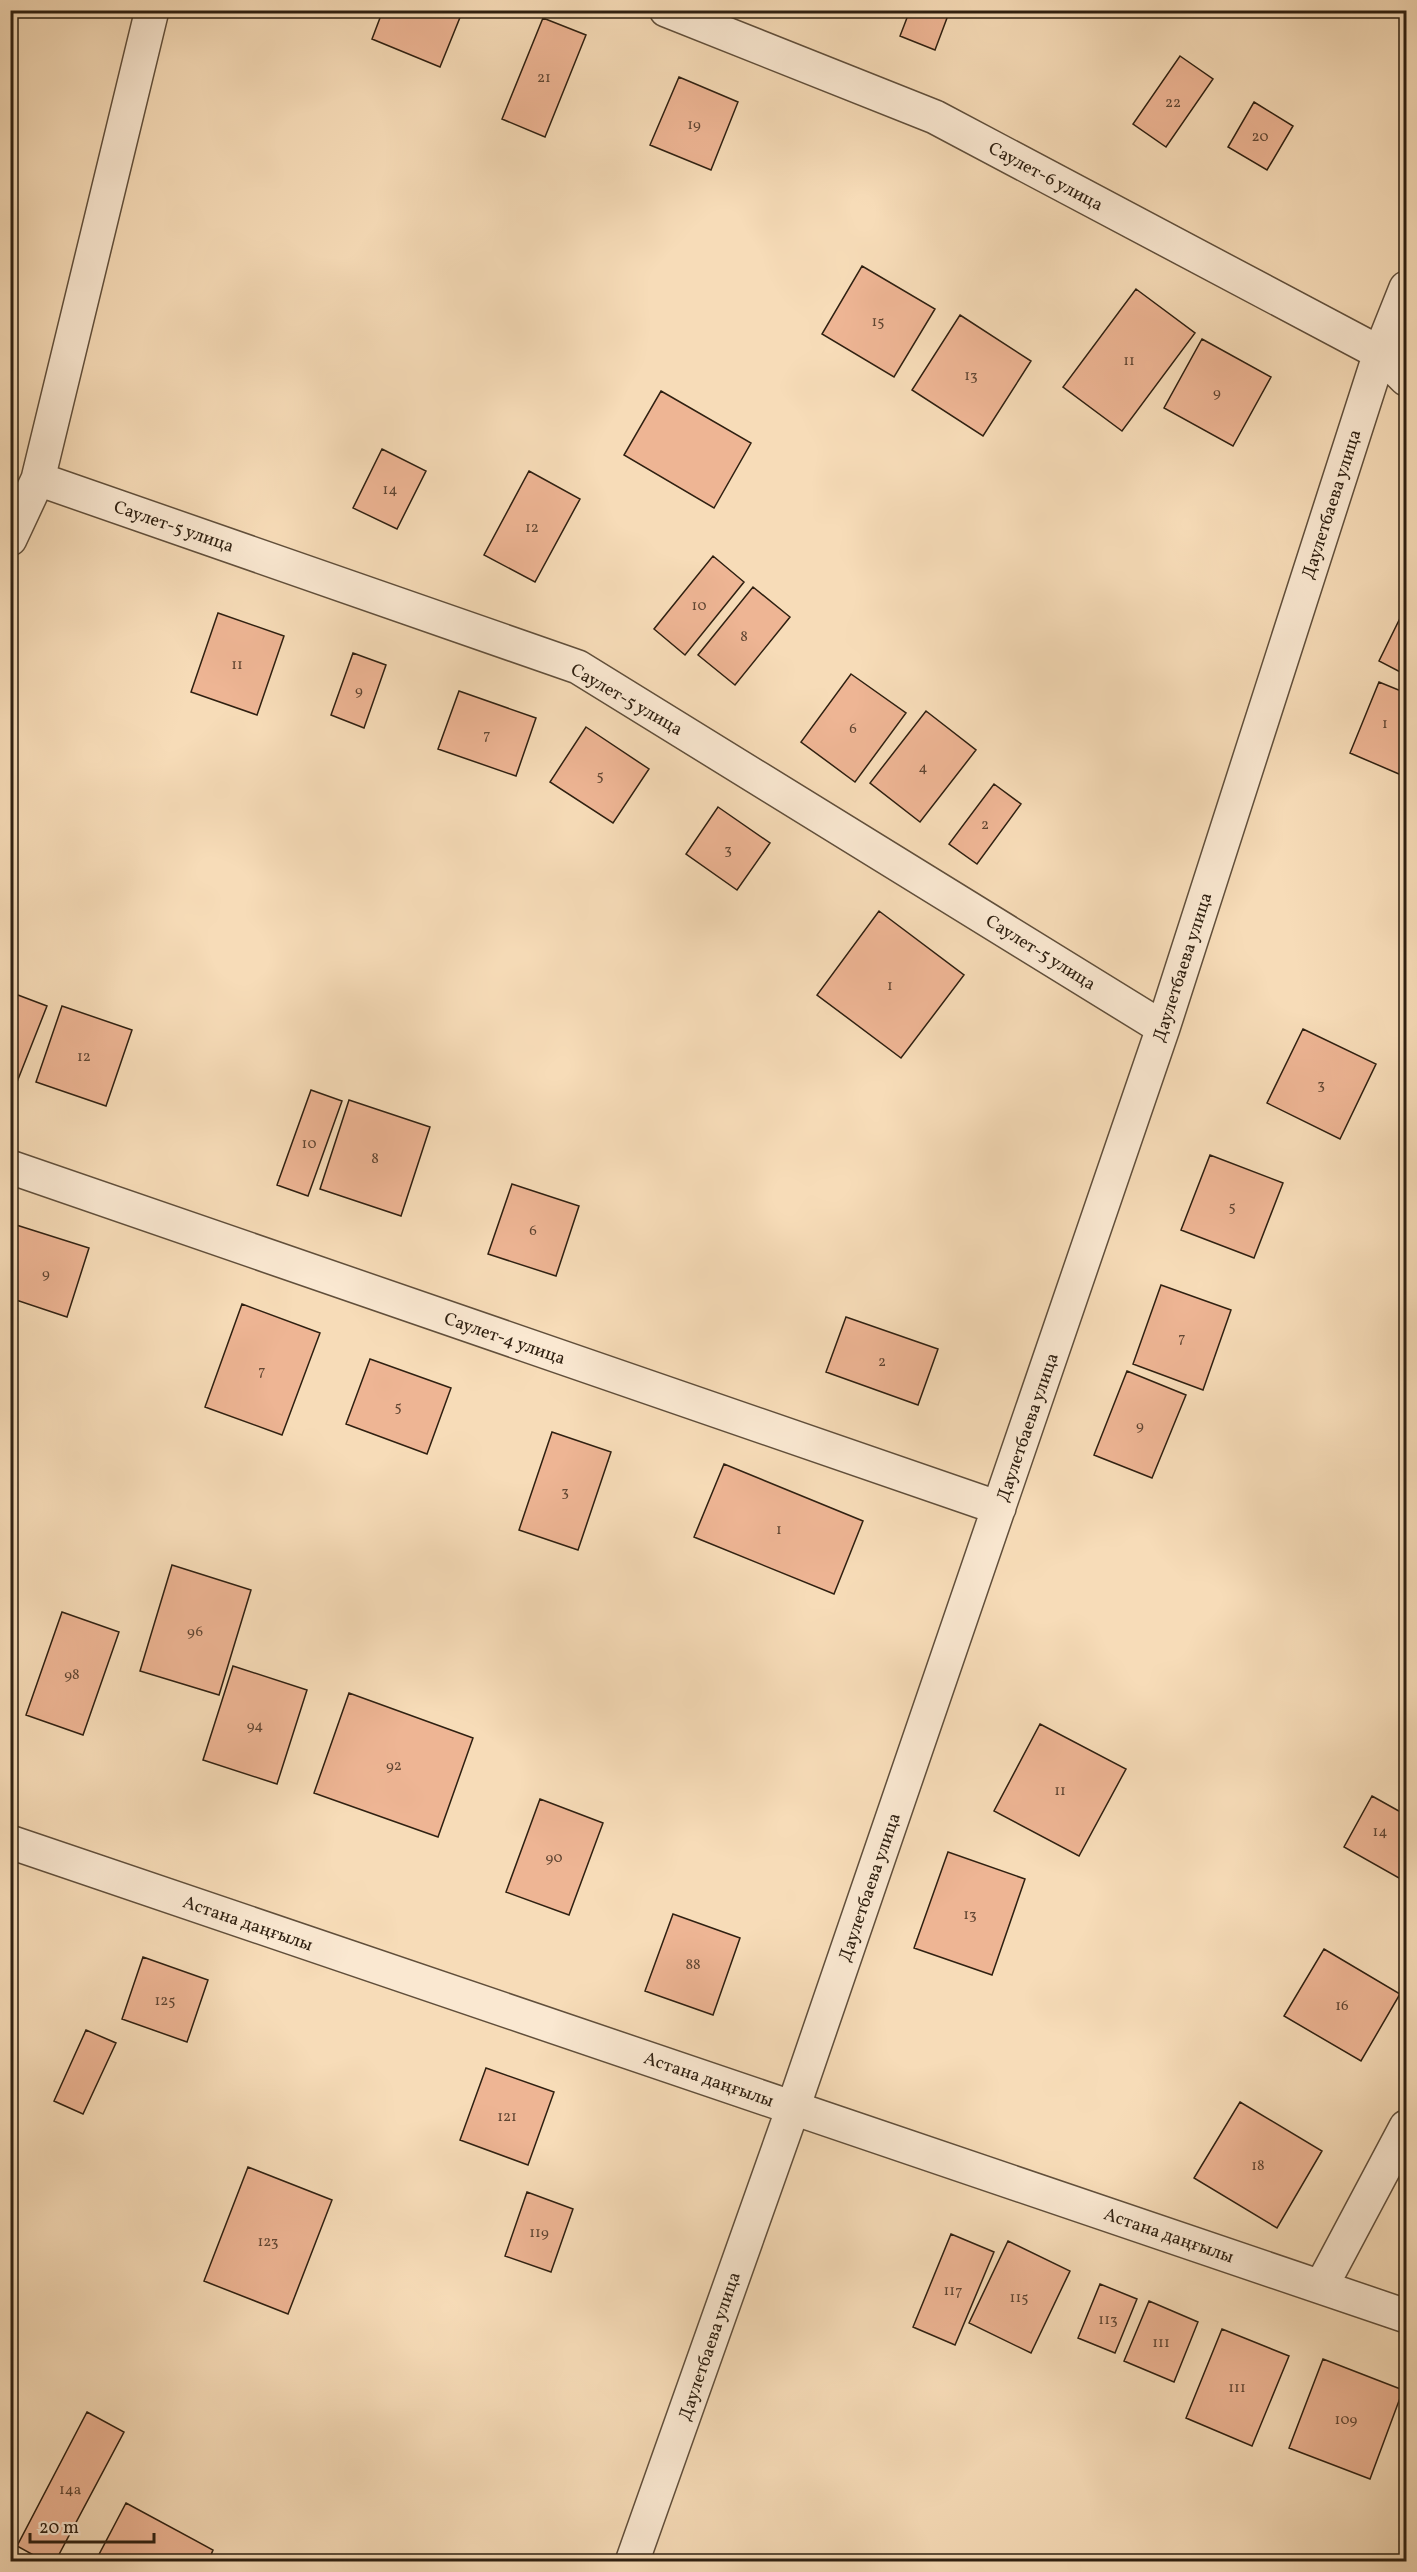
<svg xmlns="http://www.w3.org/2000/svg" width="1417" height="2572" font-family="Vollkorn,serif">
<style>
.building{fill:#eeb594;stroke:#2f2011;stroke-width:1.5}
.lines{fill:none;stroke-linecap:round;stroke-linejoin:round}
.minor-casing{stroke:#614f3b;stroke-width:36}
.minor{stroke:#fae8d1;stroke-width:33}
.labels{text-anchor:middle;stroke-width:5;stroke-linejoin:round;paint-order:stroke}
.number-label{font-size:15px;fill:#5f4532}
.street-label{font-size:18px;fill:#2f2011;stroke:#fae8d1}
</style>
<rect width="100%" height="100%" fill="#f7dcb8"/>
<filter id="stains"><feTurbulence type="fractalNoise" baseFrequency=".00333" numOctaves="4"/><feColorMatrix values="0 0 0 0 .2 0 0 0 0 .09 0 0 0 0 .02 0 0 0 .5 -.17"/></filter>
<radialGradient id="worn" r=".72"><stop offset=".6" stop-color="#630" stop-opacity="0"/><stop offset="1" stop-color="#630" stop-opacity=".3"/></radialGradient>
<path class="building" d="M 383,10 L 463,10 L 440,67 L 372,39 Z
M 910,10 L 950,10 L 935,50 L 900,36 Z
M 543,18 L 586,35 L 545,137 L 502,119 Z
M 1180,56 L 1213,79 L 1166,147 L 1133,124 Z
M 679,77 L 738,102 L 711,170 L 650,145 Z
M 1254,102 L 1293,126 L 1267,170 L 1228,147 Z
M 862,266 L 935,309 L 894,377 L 822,334 Z
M 1136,289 L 1195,333 L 1122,431 L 1063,387 Z
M 960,315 L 1031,361 L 983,436 L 912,390 Z
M 1202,339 L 1271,377 L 1233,446 L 1164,408 Z
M 661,391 L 751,443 L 714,508 L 624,455 Z
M 382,449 L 426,471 L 397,529 L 353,508 Z
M 529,471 L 580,499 L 535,582 L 484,555 Z
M 713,556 L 744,582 L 685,655 L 654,629 Z
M 753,587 L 790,617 L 735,685 L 698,655 Z
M 1406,606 L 1406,675 L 1379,661 Z
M 218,613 L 284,636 L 257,715 L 191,692 Z
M 353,653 L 386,665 L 364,728 L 331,715 Z
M 851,674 L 906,713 L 855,782 L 801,742 Z
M 1379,682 L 1406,693 L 1406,777 L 1350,753 Z
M 459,691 L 536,718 L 516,776 L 438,749 Z
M 926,711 L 976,750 L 920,822 L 870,783 Z
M 586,727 L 649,769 L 613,823 L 550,782 Z
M 994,784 L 1021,804 L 977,864 L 949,844 Z
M 718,807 L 770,843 L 737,890 L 686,854 Z
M 879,911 L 964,975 L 901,1058 L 817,995 Z
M 10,992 L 47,1006 L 17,1082 L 10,1079 Z
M 62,1006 L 132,1030 L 106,1106 L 36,1082 Z
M 1303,1029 L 1376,1064 L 1340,1139 L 1267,1103 Z
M 311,1090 L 342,1101 L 308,1196 L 277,1185 Z
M 349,1100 L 430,1127 L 401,1216 L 320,1189 Z
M 1210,1155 L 1283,1183 L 1254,1258 L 1181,1230 Z
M 512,1184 L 579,1206 L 556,1276 L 488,1254 Z
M 10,1223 L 89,1248 L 67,1317 L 10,1298 Z
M 1161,1285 L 1231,1310 L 1203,1390 L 1133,1364 Z
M 242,1304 L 320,1333 L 282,1435 L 205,1407 Z
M 846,1317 L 938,1349 L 918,1405 L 826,1372 Z
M 370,1359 L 451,1388 L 427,1454 L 346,1424 Z
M 1127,1371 L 1186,1395 L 1152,1478 L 1094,1455 Z
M 552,1432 L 611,1452 L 578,1550 L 519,1530 Z
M 724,1464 L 863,1521 L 834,1594 L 694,1537 Z
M 172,1565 L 251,1590 L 219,1695 L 140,1671 Z
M 62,1612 L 119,1632 L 83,1735 L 26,1715 Z
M 233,1666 L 307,1690 L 277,1784 L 203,1760 Z
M 349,1693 L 473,1738 L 438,1837 L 314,1793 Z
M 1040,1724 L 1126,1769 L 1079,1856 L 994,1811 Z
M 1372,1796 L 1406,1815 L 1406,1882 L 1344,1847 Z
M 540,1799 L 603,1823 L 569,1915 L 506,1892 Z
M 948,1852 L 1025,1879 L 992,1975 L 914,1948 Z
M 673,1914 L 740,1938 L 713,2015 L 645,1991 Z
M 1324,1949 L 1400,1994 L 1361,2061 L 1284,2016 Z
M 143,1957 L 208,1980 L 187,2042 L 122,2019 Z
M 86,2030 L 116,2043 L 83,2114 L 54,2101 Z
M 486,2068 L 554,2092 L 528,2165 L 460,2140 Z
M 1240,2102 L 1322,2151 L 1277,2228 L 1194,2178 Z
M 248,2167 L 332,2200 L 288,2314 L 204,2281 Z
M 527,2192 L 573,2209 L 551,2272 L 505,2256 Z
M 951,2234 L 994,2252 L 955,2345 L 913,2327 Z
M 1008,2241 L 1070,2271 L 1031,2353 L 969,2323 Z
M 1100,2284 L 1137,2299 L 1115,2353 L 1078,2338 Z
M 1149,2301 L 1198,2322 L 1174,2382 L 1124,2361 Z
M 1222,2329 L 1289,2356 L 1252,2446 L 1186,2418 Z
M 1323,2359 L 1403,2390 L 1370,2479 L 1289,2448 Z
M 87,2412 L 124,2432 L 55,2562 L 46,2562 L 17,2546 Z
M 126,2503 L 213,2550 L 208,2562 L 95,2562 Z"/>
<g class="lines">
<g class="minor-casing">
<path id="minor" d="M 666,10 L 935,117 L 1380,353 L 1406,379
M 38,479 L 578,667 L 1163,1028
M 10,539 L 38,479 L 152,10
M 10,1167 L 999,1508
M 10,1842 L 1406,2316
M 1321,2287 L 1406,2127
M 632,2562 L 793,2108 L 1163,1028 L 1380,353 L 1406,288"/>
</g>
<use href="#minor" class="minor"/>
</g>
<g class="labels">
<g class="number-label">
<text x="544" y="82">21</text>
<text x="1173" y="107">22</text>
<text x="694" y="129">19</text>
<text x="1260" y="141">20</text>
<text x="878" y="326">15</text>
<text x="1129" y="365">11</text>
<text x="971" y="380">13</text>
<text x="1217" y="397">9</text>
<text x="390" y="494">14</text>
<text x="532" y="532">12</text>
<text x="699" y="610">10</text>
<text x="744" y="641">8</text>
<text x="237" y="669">11</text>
<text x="359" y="695">9</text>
<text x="1385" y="728">1</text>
<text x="853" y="733">6</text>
<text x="487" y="739">7</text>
<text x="923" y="772">4</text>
<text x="600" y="780">5</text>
<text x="985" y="829">2</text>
<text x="728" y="854">3</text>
<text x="890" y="990">1</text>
<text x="84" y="1061">12</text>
<text x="1321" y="1089">3</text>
<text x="309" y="1148">10</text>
<text x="375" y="1163">8</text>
<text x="1232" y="1211">5</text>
<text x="533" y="1235">6</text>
<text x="46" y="1278">9</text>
<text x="1182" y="1342">7</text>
<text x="882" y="1366">2</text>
<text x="262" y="1375">7</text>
<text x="398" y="1411">5</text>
<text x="1140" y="1430">9</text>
<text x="565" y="1496">3</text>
<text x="779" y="1534">1</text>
<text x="195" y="1636">96</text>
<text x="72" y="1679">98</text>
<text x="255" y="1730">94</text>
<text x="394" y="1770">92</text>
<text x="1060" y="1795">11</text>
<text x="1380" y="1836">14</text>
<text x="554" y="1862">90</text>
<text x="970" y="1919">13</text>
<text x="693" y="1969">88</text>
<text x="165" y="2005">125</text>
<text x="1342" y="2010">16</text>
<text x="507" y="2121">121</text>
<text x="1258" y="2170">18</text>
<text x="539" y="2237">119</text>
<text x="268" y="2246">123</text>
<text x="953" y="2295">117</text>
<text x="1019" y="2302">115</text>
<text x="1108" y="2324">113</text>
<text x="1161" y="2347">111</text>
<text x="1237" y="2392">111</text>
<text x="1346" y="2424">109</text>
<text x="70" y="2494">14а</text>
</g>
<g class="street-label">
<text transform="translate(1046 176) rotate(28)" y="6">Саулет-6 улица</text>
<text transform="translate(1331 504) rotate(-72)" y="6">Даулетбаева улица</text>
<text transform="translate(174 526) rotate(19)" y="6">Саулет-5 улица</text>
<text transform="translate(627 699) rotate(30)" y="6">Саулет-5 улица</text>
<text transform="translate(1041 952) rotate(32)" y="6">Саулет-5 улица</text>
<text transform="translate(1182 967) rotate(-72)" y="6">Даулетбаева улица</text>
<text transform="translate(505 1338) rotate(19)" y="6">Саулет-4 улица</text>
<text transform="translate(1027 1427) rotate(-71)" y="6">Даулетбаева улица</text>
<text transform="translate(869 1887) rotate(-71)" y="6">Даулетбаева улица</text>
<text transform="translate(248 1923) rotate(19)" y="6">Астана даңғылы</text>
<text transform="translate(709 2079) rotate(19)" y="6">Астана даңғылы</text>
<text transform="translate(1169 2235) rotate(19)" y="6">Астана даңғылы</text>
<text transform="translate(709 2346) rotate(-71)" y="6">Даулетбаева улица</text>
</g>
</g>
<rect width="1417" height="2572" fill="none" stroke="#f7dcb8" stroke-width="36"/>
<rect x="12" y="12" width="1393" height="2548" fill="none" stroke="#2f2011" stroke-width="3"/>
<rect x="18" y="18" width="1381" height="2536" fill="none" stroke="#2f2011" stroke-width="1.5"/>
<path d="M30 2533v9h124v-9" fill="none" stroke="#2f2011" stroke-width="3"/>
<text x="39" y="2533" font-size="18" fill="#2f2011" stroke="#fae8d1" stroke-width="4.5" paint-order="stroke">20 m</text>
<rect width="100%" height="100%" filter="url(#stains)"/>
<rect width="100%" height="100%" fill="url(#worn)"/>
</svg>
